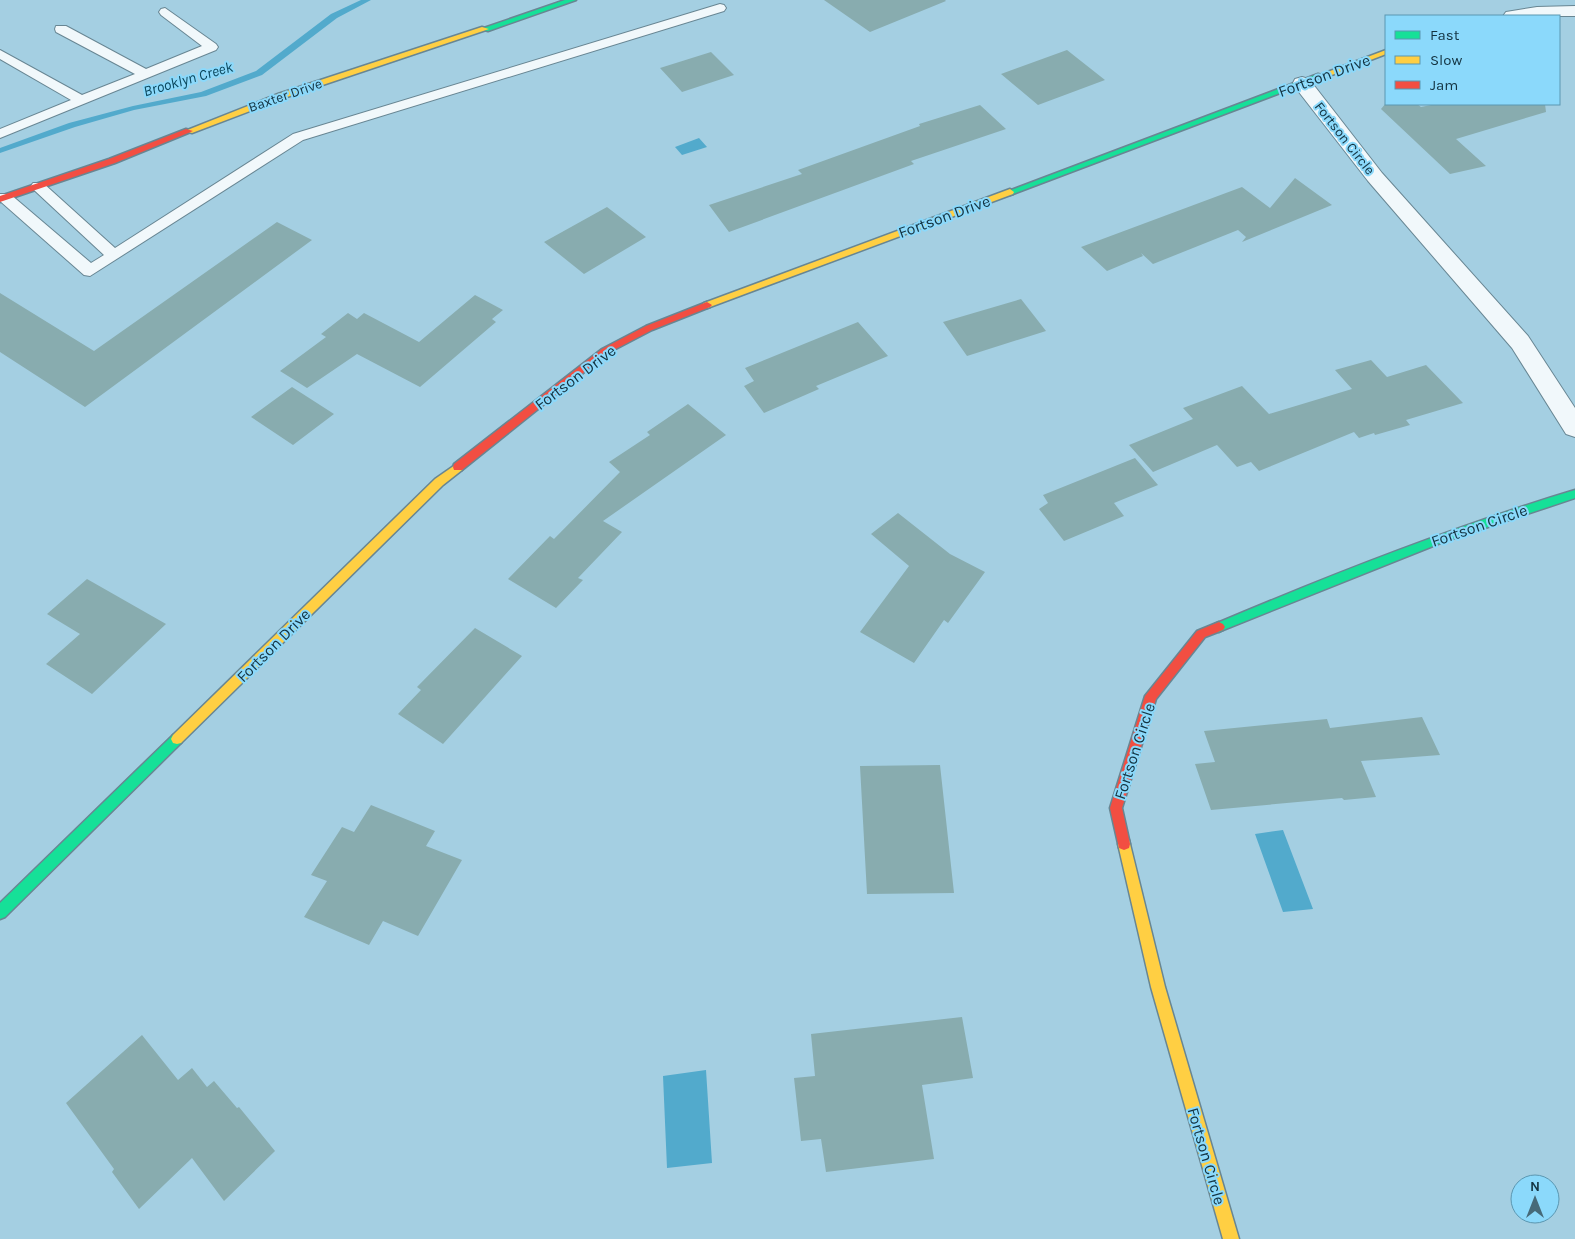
<svg xmlns="http://www.w3.org/2000/svg" width="1575" height="1239" font-family="Karla,sans-serif">
<style>
.water{fill:#52aacc}
.lines{fill:none;stroke-linecap:round;stroke-linejoin:round}
.stream{fill:#52aacc;fill-rule:evenodd}
.building{fill:#88acaf}
.lane-casing{stroke:#688693;stroke-width:2}
.street-casing{stroke:#688693;stroke-width:2}
.fast-casing{stroke:#688693;stroke-width:3}
.slow-casing{stroke:#688693;stroke-width:3}
.jam-casing{stroke:#688693;stroke-width:3}
.lane{fill:#f1f8fb;fill-rule:evenodd}
.street{fill:#f1f8fb;fill-rule:evenodd}
.fast{fill:#16e098;fill-rule:evenodd}
.slow{fill:#ffcf43;fill-rule:evenodd}
.jam{fill:#f24e42;fill-rule:evenodd}
.labels{text-anchor:middle;stroke-width:4;stroke-linejoin:round;paint-order:stroke}
.far-street-label{font-size:14px;fill:#133341;stroke:#8bd9fb}
.far-water-label{font-size:15px;font-style:italic;fill:#0b475d;stroke:#8bd9fb}
.street-label{font-size:16px;fill:#133341;stroke:#8bd9fb}
</style>
<rect width="100%" height="100%" fill="#a4cfe2"/>
<path class="water" d="M 699,138 L 707,147 L 682,155 L 675,147 Z
M 1283,830 L 1313,909 L 1283,912 L 1255,834 Z
M 706,1070 L 712,1163 L 667,1168 L 663,1076 Z"/>
<g class="lines">
<path class="stream" d="M 361,0 L 371,0 L 337,18 L 262,75 L 206,96 L 134,110 L 75,127 L 0,153 L 0,148 L 69,123 L 133,106 L 201,92 L 256,71 L 331,14 Z"/>
</g>
<path class="building" d="M 824,0 L 945,0 L 946,1 L 870,32 Z
M 1067,50 L 1105,80 L 1038,105 L 1001,74 Z
M 711,52 L 734,75 L 682,92 L 660,68 Z
M 1386,103 L 1417,104 L 1421,107 L 1436,104 L 1545,104 L 1546,112 L 1456,139 L 1486,166 L 1450,174 L 1381,109 Z
M 980,105 L 1006,129 L 911,161 L 914,164 L 729,232 L 709,205 L 802,174 L 798,170 L 920,126 L 919,124 Z
M 1295,178 L 1332,205 L 1242,242 L 1246,237 L 1238,230 L 1153,264 L 1141,253 L 1143,256 L 1107,271 L 1081,247 L 1242,187 L 1270,208 Z
M 607,207 L 646,237 L 584,274 L 544,242 Z
M 277,222 L 312,240 L 85,407 L 0,352 L 0,293 L 94,351 Z
M 475,295 L 503,310 L 492,319 L 496,322 L 420,387 L 357,354 L 307,388 L 280,371 L 326,337 L 321,334 L 348,313 L 357,319 L 364,313 L 419,342 Z
M 1021,299 L 1046,331 L 967,356 L 943,322 Z
M 858,322 L 888,356 L 816,386 L 819,389 L 764,413 L 744,386 L 754,381 L 745,368 Z
M 1371,360 L 1387,377 L 1426,365 L 1463,403 L 1406,420 L 1410,425 L 1375,435 L 1374,433 L 1359,438 L 1354,432 L 1259,471 L 1251,462 L 1237,467 L 1217,445 L 1153,472 L 1129,445 L 1193,419 L 1183,408 L 1242,386 L 1269,414 L 1352,389 L 1335,370 Z
M 292,387 L 334,414 L 293,445 L 251,417 Z
M 688,404 L 726,435 L 603,521 L 622,532 L 578,578 L 583,580 L 556,608 L 508,579 L 550,536 L 554,539 L 620,472 L 609,462 L 650,435 L 647,432 Z
M 1135,458 L 1158,485 L 1114,503 L 1124,516 L 1064,541 L 1039,509 L 1048,503 L 1043,495 Z
M 898,513 L 950,554 L 985,572 L 948,623 L 944,620 L 914,663 L 860,632 L 909,566 L 871,534 Z
M 87,579 L 166,624 L 92,694 L 46,664 L 80,634 L 47,614 Z
M 475,628 L 522,656 L 443,744 L 398,714 L 421,690 L 417,687 Z
M 1422,717 L 1440,755 L 1361,761 L 1376,797 L 1344,800 L 1342,798 L 1211,810 L 1195,764 L 1215,762 L 1204,731 L 1327,719 L 1330,728 Z
M 940,765 L 954,893 L 867,894 L 860,766 Z
M 371,805 L 435,831 L 426,846 L 462,860 L 418,936 L 383,921 L 369,945 L 304,917 L 327,881 L 311,875 L 342,827 L 354,832 Z
M 962,1017 L 973,1078 L 922,1085 L 934,1159 L 826,1172 L 821,1139 L 801,1141 L 794,1078 L 815,1076 L 811,1034 Z
M 142,1035 L 178,1080 L 192,1068 L 207,1087 L 214,1081 L 237,1108 L 239,1107 L 275,1151 L 224,1201 L 192,1158 L 139,1209 L 112,1172 L 114,1169 L 66,1103 Z"/>
<g class="lines">
<g class="lane-casing">
<path id="lane" d="M 720,4 L 724,5 L 726,8 L 724,11 L 303,140 L 90,276 L 84,275 L 0,201 L 0,194 L 10,194 L 91,263 L 104,255 L 33,189 L 31,186 L 33,183 L 43,183 L 115,248 L 293,134 Z
M 165,8 L 216,44 L 218,47 L 216,50 L 0,138 L 0,129 L 71,100 L 0,59 L 0,50 L 82,95 L 135,74 L 56,32 L 55,29 L 56,26 L 66,26 L 146,69 L 202,46 L 161,15 L 159,12 L 161,9 Z"/>
</g>
<g class="street-casing">
<path id="street" d="M 1575,6 L 1575,16 L 1503,16 L 1506,12 L 1537,7 Z
M 1302,77 L 1309,79 L 1382,173 L 1528,336 L 1575,408 L 1575,437 L 1566,434 L 1512,348 L 1368,181 L 1295,87 L 1293,83 L 1295,79 Z"/>
</g>
<g class="fast-casing">
<path id="fast" d="M 565,0 L 576,0 L 488,31 L 481,29 Z
M 1318,74 L 1325,76 L 1013,194 L 1010,195 L 1006,192 Z
M 1575,490 L 1575,498 L 1443,542 L 1223,630 L 1219,632 L 1215,630 L 1213,627 L 1215,624 C 1333,574 1452,527 1575,490 Z
M 177,734 L 181,735 L 183,739 L 181,743 L 5,917 L 0,919 L 0,903 L 173,735 Z"/>
</g>
<g class="slow-casing">
<path id="slow" d="M 482,27 L 489,29 L 284,98 L 192,133 L 185,131 L 278,94 Z
M 1386,50 L 1386,54 L 1324,78 L 1317,76 Z
M 1010,189 L 1014,192 L 1013,194 L 710,307 L 707,308 L 702,305 L 704,303 Z
M 458,463 L 462,464 L 463,467 L 462,470 L 443,485 L 181,743 L 177,744 L 173,743 L 171,739 L 173,735 L 435,479 Z
M 1124,838 L 1129,840 L 1130,844 L 1165,987 L 1239,1239 L 1223,1239 L 1151,987 L 1118,844 L 1119,840 Z"/>
</g>
<g class="jam-casing">
<path id="jam" d="M 186,129 L 193,131 L 115,163 L 0,202 L 0,196 L 109,159 Z
M 707,302 L 712,305 L 710,307 L 652,330 L 608,353 L 462,470 L 454,470 L 453,467 L 454,464 L 602,349 L 646,326 Z
M 1219,622 L 1223,624 L 1225,627 L 1223,630 L 1205,637 L 1156,699 L 1122,808 L 1130,844 L 1129,848 L 1124,850 L 1119,848 L 1110,808 L 1145,696 L 1197,631 Z"/>
</g>
<use href="#lane" class="lane"/>
<use href="#street" class="street"/>
<use href="#fast" class="fast"/>
<use href="#slow" class="slow"/>
<use href="#jam" class="jam"/>
</g>
<g class="labels">
<g class="far-street-label">
<text transform="translate(285 95) rotate(-19)" y="5">Baxter Drive</text>
<text transform="translate(1345 138) rotate(52)" y="5">Fortson Circle</text>
</g>
<g class="far-water-label">
<text transform="translate(188 79) rotate(-16)" y="5">Brooklyn Creek</text>
</g>
<g class="street-label">
<text transform="translate(1324 75) rotate(-20)" y="6">Fortson Drive</text>
<text transform="translate(944 216) rotate(-20)" y="6">Fortson Drive</text>
<text transform="translate(575 377) rotate(-37)" y="6">Fortson Drive</text>
<text transform="translate(1479 525) rotate(-19)" y="6">Fortson Circle</text>
<text transform="translate(273 645) rotate(-45)" y="6">Fortson Drive</text>
<text transform="translate(1134 751) rotate(-72)" y="6">Fortson Circle</text>
<text transform="translate(1207 1156) rotate(74)" y="6">Fortson Circle</text>
</g>
</g>
<rect x="1385" y="15" width="175" height="90" fill="#8bd9fb" stroke="#5b97b1"/>
<rect x="1395" y="31" width="25" height="8" fill="#16e098" stroke="#5b97b1"/>
<text x="1430" y="40" font-size="15" fill="#133341">Fast</text>
<rect x="1395" y="56" width="25" height="8" fill="#ffcf43" stroke="#5b97b1"/>
<text x="1430" y="65" font-size="15" fill="#133341">Slow</text>
<rect x="1395" y="81" width="25" height="8" fill="#f24e42" stroke="#5b97b1"/>
<text x="1430" y="90" font-size="15" fill="#133341">Jam</text>
<g transform="translate(1535 1199)"><circle r="24" fill="#8bd9fb" stroke="#5b97b1"/>
<path d="M0-4L9 19L0 12L-9 19Z" fill="#466a79"/>
<text y="-8" font-size="14" font-weight="bold" text-anchor="middle" fill="#133341">N</text>
</g>
</svg>
